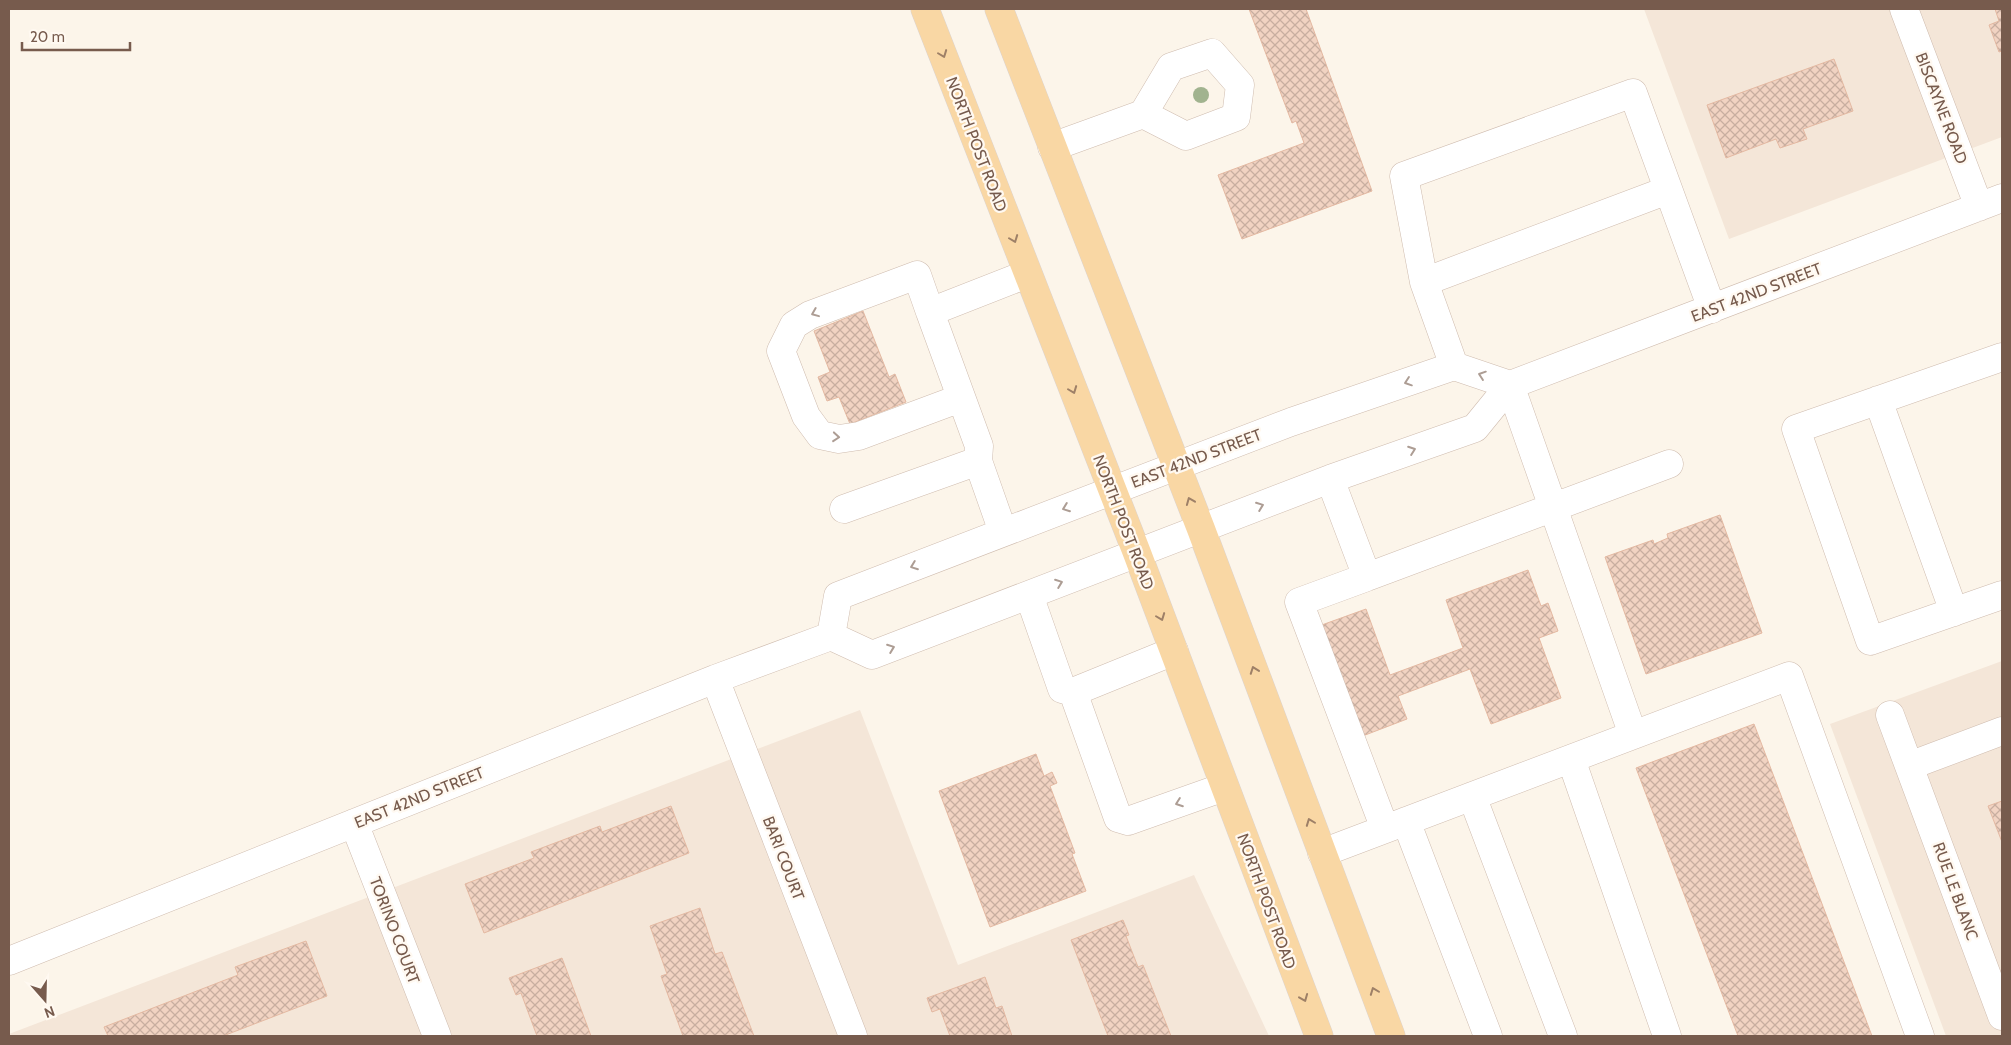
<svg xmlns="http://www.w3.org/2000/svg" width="2011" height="1045" font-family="Cabin,sans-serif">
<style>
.residential{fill:#f4e6d8}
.building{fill:url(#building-cross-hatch);stroke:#e4b9a2}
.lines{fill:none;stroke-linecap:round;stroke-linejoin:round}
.minor-casing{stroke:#cfbcaf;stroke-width:29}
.major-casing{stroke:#dcd4d1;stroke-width:29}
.minor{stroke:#fff;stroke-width:28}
.major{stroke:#f9d7a4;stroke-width:28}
.tree{fill:#a1b38f}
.oneway{stroke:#9e8067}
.oneway2{stroke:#ad9d94}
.labels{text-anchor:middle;stroke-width:4.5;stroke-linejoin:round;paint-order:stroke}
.street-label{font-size:16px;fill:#775b4d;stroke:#fff9f1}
</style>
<defs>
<pattern id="building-cross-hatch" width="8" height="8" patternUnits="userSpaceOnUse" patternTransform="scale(1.25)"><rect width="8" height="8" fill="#f1d3c2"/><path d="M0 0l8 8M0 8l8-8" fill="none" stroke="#c8aea0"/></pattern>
</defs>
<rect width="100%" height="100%" fill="#fcf5ea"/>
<path class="residential" d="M 1644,9 L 2002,9 L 2002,137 L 1729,239 Z
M 2002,661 L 2002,1036 L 1946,1036 L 1830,724 Z
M 860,710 L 958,965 L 1194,875 L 1269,1036 L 9,1036 L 9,1034 Z"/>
<path class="building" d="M 1249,9 L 1306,9 L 1372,191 L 1242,239 L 1218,175 L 1304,143 L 1296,121 L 1292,123 Z
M 1995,9 L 2002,9 L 2002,51 L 1999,52 L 1989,25 L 1999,21 Z
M 1834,59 L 1853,111 L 1803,129 L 1807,139 L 1780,148 L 1776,139 L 1726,158 L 1707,105 Z
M 863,311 L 889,377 L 895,374 L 906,402 L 850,424 L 839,397 L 827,401 L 818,377 L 830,372 L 814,331 Z
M 1720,515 L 1762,633 L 1646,674 L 1605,557 L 1653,540 L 1654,544 L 1668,538 L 1667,534 Z
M 1528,570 L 1541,606 L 1548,603 L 1558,631 L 1539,638 L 1561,698 L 1491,724 L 1470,669 L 1398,696 L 1407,719 L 1360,737 L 1319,626 L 1366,609 L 1390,675 L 1463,648 L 1446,600 Z
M 1754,724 L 1872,1036 L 1738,1036 L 1636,768 Z
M 1036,754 L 1044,776 L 1052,772 L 1057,783 L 1050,786 L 1075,853 L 1072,854 L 1086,891 L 990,927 L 939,791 Z
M 2002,801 L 2002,842 L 1988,806 Z
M 671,806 L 689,853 L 484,933 L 465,884 L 534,858 L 531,852 L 600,826 L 602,832 Z
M 700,908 L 715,954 L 722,952 L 754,1036 L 683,1036 L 661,976 L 667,974 L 650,926 Z
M 1123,920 L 1129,935 L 1126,936 L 1138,967 L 1143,965 L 1171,1036 L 1108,1036 L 1071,940 Z
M 306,941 L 327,996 L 223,1036 L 108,1036 L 104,1027 L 238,975 L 235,967 Z
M 562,958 L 591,1036 L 537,1036 L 521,993 L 516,995 L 509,978 Z
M 985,977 L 996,1008 L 1002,1006 L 1012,1036 L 950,1036 L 940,1009 L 932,1012 L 927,998 Z"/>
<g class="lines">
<g class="minor-casing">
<path id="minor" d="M 1904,9 L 1979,207
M 1052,147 L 1143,114 L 1186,136 L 1236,117 L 1240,85 L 1212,53 L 1171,67 L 1143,114
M 1424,282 L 1668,190
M 930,312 L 917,275 L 810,315 L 794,325 L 781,351 L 806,416 L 820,435 L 839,439 L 859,436 L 961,398
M 2002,357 L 1796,429 L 1870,641 L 2002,595
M 1454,366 L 1424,282 L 1404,176 L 1633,93 L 1712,309
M 1510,385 L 1633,735
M 1878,400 L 1954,612
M 1330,479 L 1367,577 L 1299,602 L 1385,829
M 844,509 L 978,461
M 1003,532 L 978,461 L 979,446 L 930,312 L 1027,274
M 1367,577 L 1669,464
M 1029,595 L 1062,689 L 1073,692 L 1174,651
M 831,636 L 838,596 L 1291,422 L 1454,366 L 1510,385
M 715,679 L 853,1036
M 1073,692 L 1118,818 L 1128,821 L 1224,787
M 1890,715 L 2002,1016
M 1571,759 L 1667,1036
M 1909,766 L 2002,731
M 1472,796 L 1563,1036
M 1406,821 L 1488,1036
M 354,823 L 437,1036
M 1322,853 L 1789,676 L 1920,1036
M 9,961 L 715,679 L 831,636 L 872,655 L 1330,479 L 1475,428 L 1510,385 L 2002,198"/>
</g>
<g class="major-casing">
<path id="major" d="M 925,9 L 1137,553 L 1319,1036
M 999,9 L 1201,529 L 1391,1036"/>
</g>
<use href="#minor" class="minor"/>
<use href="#major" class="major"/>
</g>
<circle class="tree" cx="1201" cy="95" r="8"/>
<defs><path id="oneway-chevron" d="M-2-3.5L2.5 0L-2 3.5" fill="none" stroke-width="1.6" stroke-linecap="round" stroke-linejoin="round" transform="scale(1.25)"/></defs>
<g class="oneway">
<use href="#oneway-chevron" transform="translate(943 54) rotate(69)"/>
<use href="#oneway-chevron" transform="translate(1014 239) rotate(69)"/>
<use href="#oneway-chevron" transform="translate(1073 390) rotate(69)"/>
<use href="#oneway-chevron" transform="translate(1190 501) rotate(-112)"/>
<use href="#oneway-chevron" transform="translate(1161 617) rotate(69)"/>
<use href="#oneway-chevron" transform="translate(1254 670) rotate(-110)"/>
<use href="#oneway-chevron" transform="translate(1310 822) rotate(-111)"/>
<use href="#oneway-chevron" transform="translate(1374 991) rotate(-111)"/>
<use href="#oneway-chevron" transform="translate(1304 998) rotate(68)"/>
</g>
<g class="oneway2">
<use href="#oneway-chevron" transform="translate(815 313) rotate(158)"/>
<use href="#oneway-chevron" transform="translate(1482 375) rotate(-161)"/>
<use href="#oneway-chevron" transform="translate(1408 382) rotate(161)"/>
<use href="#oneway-chevron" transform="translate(836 437) rotate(5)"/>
<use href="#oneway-chevron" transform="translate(1412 450) rotate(-20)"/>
<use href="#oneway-chevron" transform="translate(1260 506) rotate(-21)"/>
<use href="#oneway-chevron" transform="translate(1066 508) rotate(159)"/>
<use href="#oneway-chevron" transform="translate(914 566) rotate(159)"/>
<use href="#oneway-chevron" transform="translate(1059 583) rotate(-21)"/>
<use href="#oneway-chevron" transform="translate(891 648) rotate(-21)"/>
<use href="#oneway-chevron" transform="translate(1179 803) rotate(160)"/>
</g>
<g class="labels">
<g class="street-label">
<text transform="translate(1942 108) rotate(69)" y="6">BISCAYNE ROAD</text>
<text transform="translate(977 144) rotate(69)" y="6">NORTH POST ROAD</text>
<text transform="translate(1756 292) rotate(-21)" y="6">EAST 42ND STREET</text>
<text transform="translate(1196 458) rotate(-21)" y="6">EAST 42ND STREET</text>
<text transform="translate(1124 522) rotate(69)" y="6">NORTH POST ROAD</text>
<text transform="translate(419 797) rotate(-22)" y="6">EAST 42ND STREET</text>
<text transform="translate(784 858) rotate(69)" y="6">BARI COURT</text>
<text transform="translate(1956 891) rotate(70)" y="6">RUE LE BLANC</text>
<text transform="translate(1267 901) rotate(70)" y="6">NORTH POST ROAD</text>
<text transform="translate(395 930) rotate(69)" y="6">TORINO COURT</text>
</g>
</g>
<rect width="2011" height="1045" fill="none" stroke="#775b4d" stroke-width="20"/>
<g transform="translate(45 1000) rotate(160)" stroke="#fff9f1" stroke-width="4" paint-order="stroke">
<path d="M0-4L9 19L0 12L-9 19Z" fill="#775b4d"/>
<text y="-8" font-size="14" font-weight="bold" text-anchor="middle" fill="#775b4d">N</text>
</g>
<path d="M22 42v8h108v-8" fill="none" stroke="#775b4d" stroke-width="2.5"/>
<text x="30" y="42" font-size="15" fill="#775b4d" stroke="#fff9f1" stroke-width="4" paint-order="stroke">20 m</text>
</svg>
